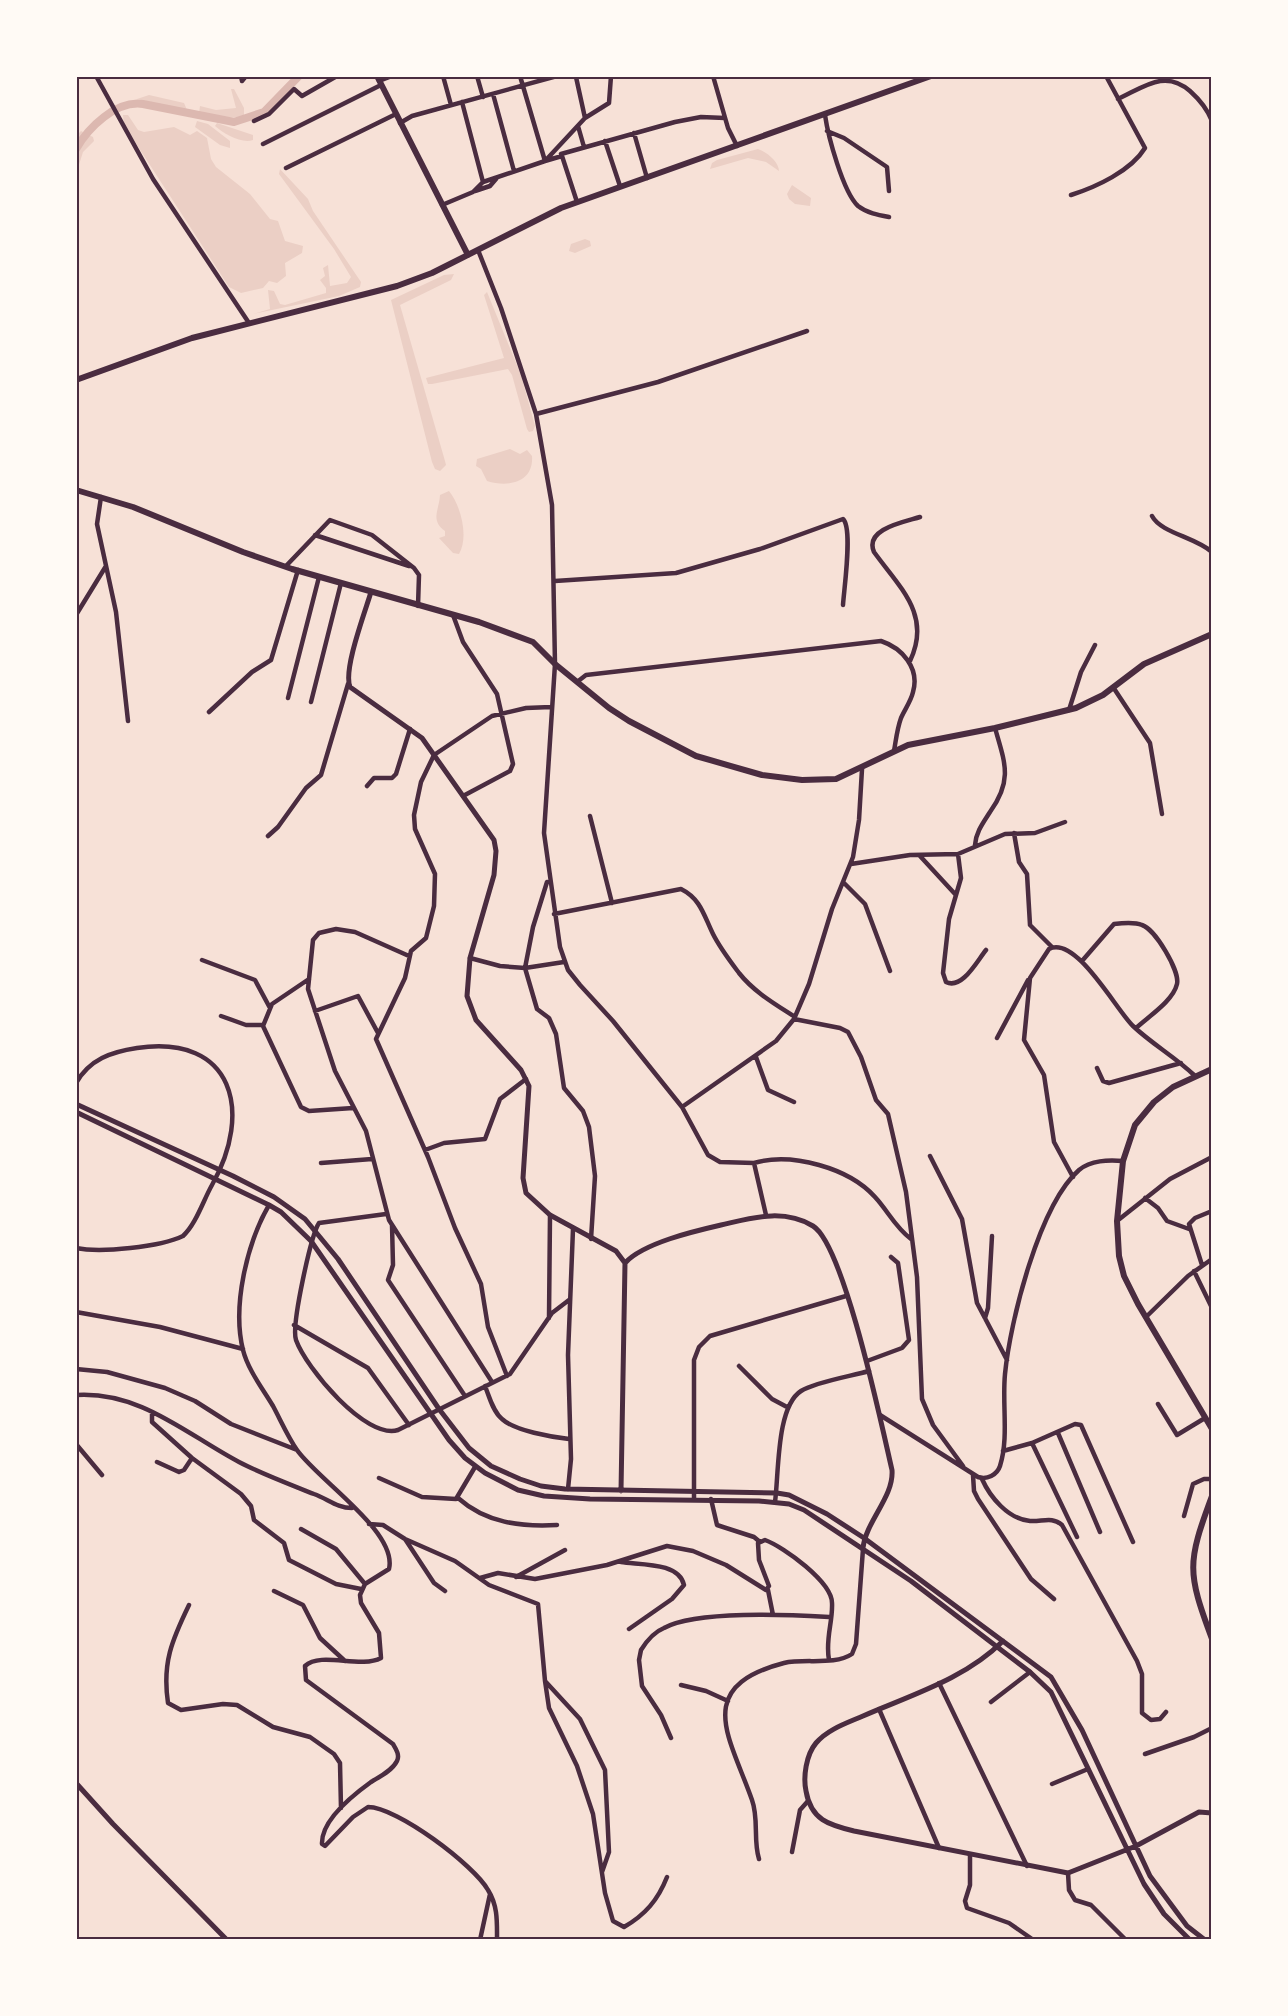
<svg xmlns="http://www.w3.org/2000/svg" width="1288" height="2016" font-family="Ubuntu,sans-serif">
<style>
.green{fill:#ebcfc5}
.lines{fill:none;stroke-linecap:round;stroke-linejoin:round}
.canal{stroke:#dcb8b0;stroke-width:8}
.minor{stroke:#4a2c40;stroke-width:4.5}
.tertiary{stroke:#4a2c40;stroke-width:5}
.secondary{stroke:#4a2c40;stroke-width:6}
.neatline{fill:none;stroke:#4a2c40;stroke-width:2}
</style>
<rect width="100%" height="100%" fill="#f7e1d7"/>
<path class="green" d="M 231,89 L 234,89 L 244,108 L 244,117 L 219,118 L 199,113 L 200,106 L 216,110 L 236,108 Z
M 149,95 L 184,103 L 187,110 L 137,99 Z
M 123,115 L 128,115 L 138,130 L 144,132 L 174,127 L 190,135 L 197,131 L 207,138 L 211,159 L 216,167 L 250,194 L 270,219 L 278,221 L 285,241 L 303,246 L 302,253 L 285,263 L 286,276 L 277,283 L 269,281 L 263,288 L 241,293 L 229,287 L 124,125 Z
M 197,121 L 208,124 L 230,141 L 230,148 L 220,145 L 195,127 Z
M 217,123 L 253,135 L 253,140 C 242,144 224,134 215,126 Z
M 81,131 L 93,137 L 94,141 L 83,152 L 77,171 L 77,135 Z
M 758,149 C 767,152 779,162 779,171 L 766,162 L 748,158 L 710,169 L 712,163 L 717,160 Z
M 280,169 L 308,199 L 313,211 L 361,282 L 360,287 L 339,296 L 253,314 L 270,309 L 268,290 L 274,291 L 280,304 L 285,305 L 326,293 L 326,288 L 320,280 L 325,276 L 323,268 L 328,265 L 330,286 L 347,283 L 351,277 L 334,249 L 279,174 Z
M 792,185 L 811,198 L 810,206 L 795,204 L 789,199 L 787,194 Z
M 585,239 L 590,241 L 591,246 L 575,253 L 569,251 L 571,244 Z
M 454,274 L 451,280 L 400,305 L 445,461 L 446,465 L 440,471 L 435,469 L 432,462 L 391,300 L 444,275 Z
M 487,292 L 521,375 L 535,426 L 533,431 L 529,432 L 527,429 L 512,375 L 508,369 L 432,384 L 428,384 L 426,378 L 504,358 L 484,295 Z
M 510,449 L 520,454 L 527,450 L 532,456 C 534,482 509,488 487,481 L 481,469 L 476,466 L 477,459 Z
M 449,491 C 461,506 469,537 459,554 L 453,553 L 439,538 L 445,536 L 445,531 C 430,520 439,511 440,495 Z"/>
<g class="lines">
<path class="canal" d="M 76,149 C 88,128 116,100 143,104 L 234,122 L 264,112 L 299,76"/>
<path class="minor" d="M 96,76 L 153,179 L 249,323
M 241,76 L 242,81 L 246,76
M 443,76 L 451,105
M 477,76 L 483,97
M 520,76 L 545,161 L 562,156 L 561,154
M 572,76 L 615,76
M 713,76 L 728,128 L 737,146
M 576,77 L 585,118
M 379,81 L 392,76
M 493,94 L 514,171
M 1118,99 C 1144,87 1165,69 1190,91 C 1200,100 1207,108 1212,121
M 462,102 L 483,182
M 825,115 C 828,136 843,192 858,206 C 867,213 878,215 889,217
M 254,121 L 269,114 L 294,89 L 302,96 L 337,76
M 400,123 L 412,116 L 557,76
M 578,126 L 584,147
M 827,131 L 844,138 L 887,167 L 889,191
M 634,133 L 647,178
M 605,141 L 620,186
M 263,144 L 381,85
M 561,154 L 675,122 L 701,117 L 725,118
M 562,156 L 577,202
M 286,168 L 396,114
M 475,191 L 490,186 L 496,179
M 1071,195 C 1096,187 1131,171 1145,148 L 1106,76
M 442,205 L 473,192 L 483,182 L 545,161 L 585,118 L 609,103 L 611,76
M 478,250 L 501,308 L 536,414 L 552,505 L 555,664 L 544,833 L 560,947 L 568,970 L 580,985 L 613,1021 L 682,1107 L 708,1155 L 720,1162 L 754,1163 L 766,1215
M 536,414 L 658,382 L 807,331
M 101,497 L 97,524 L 116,612 L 128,721
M 1152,516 C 1161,533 1195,537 1212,552
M 315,535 L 409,566
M 286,566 L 330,520 L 372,535 L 414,568 L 419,575 L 418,606
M 555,581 L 676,573 L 760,549 L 843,519 C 853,528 844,589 843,605
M 76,615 L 106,566
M 453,615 L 463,642 L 497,694 L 513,764 L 510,771 L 463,796
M 910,661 C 932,615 900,588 874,552 C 864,529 904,522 920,517
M 577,682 L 586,675 L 881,641 C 902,648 920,668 913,692 C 911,701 905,709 901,718 C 897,729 896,740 894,751
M 1113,687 L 1150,743 L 1162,814
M 288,698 L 319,577
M 311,702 L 341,583
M 1069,710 L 1081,672 L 1095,645
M 209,712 L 252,672 L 271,660 L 298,570
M 367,786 L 374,778 L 392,778 L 396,774 L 410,729
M 590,816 L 612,903
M 1014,833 L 1019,862 L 1027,874 L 1030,925 L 1052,947
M 268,836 L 278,827 L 306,788 L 321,775 L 348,684
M 975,845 C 976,832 983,823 990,812 C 1013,780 1005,763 995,728
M 958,854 L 961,878 L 949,919 L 943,973 L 946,982 C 962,990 977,961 986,950
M 920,856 L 955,894
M 851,864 L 910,855 L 958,854 L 1005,834 L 1035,833 L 1065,822
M 843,882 L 865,904 L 890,971
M 554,914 L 681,889 C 701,899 704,916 713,934 C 720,948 730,961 739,973 C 754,992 775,1004 795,1017
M 409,956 L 355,932 L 336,929 L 319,933 L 313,940 L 308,989 L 335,1071 L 366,1131 L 389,1220 L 492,1382
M 470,958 L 500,966 L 525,968 L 533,927 L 547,882
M 202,960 L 255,980 L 270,1008
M 1082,961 L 1114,924 C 1122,923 1135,922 1142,925 C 1155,929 1180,971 1177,984 C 1173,1001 1149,1016 1136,1028
M 564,962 L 525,968 L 537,1009 L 549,1018 L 556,1034 L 564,1088 L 583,1111 L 589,1127 L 595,1176 L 591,1239
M 309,979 L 272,1004 L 263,1026 L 301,1107 L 309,1111 L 353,1108
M 315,1011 L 358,996 L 378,1033
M 221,1016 L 246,1025 L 263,1025
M 794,1019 L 840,1028 L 848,1032 L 861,1057 L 876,1100 L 888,1114 L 906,1192 L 917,1277 L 922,1399 L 933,1425 L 963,1466
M 997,1038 L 1028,980
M 756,1057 L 768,1090 L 794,1102
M 1097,1068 L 1103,1081 L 1109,1083 L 1181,1063
M 76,1083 C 90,1059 111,1052 137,1048 C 234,1034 253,1112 212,1185 C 203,1201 196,1224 183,1236 C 160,1247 101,1253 76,1248
M 682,1107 L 776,1041 L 794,1019 L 809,984 L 832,909 L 853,857 L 859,820 L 862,769
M 425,1150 L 444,1143 L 485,1139 L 500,1099 L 526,1079
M 930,1156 L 962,1219 L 977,1303 L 1007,1360
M 321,1163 L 372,1159
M 754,1163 C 792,1152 849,1168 875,1197 C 888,1211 895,1227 911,1239
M 1073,1177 L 1054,1142 L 1044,1075 L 1024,1040 L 1030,978 L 1049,949 C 1076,935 1116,1010 1133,1026 C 1152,1044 1175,1057 1194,1075
M 1145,1198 L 1158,1208 L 1167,1221 L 1189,1229
M 269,1205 C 247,1243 232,1306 243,1350 C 248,1370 263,1389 273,1406 C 281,1421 288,1437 297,1450 C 318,1480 398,1532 389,1569 L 365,1584 L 360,1595 L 361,1603 L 379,1633 L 381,1658 C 360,1669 321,1651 305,1666 L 306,1680 L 393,1744 C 396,1749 400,1755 397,1761 C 392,1771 379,1777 371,1782 C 353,1795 321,1820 322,1844 L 325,1846 L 353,1817 L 368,1807 C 397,1807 474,1865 488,1890 C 498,1906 497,1922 497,1940
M 386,1214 L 319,1223 C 311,1235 291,1326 296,1340 C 306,1368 366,1440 398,1430 L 510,1374 L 552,1313 L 569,1300
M 1117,1221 L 1170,1179 L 1212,1157
M 392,1225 L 393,1265 L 388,1280 L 465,1396
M 1202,1265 L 1189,1224 L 1195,1218 L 1212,1211
M 1194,1271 L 1212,1308
M 76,1312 L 160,1327 L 243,1349
M 1146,1317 L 1188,1276 L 1212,1259
M 549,1318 L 550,1215
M 985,1318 L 988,1308 L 992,1236
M 294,1325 L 368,1368 L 409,1425
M 867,1361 L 902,1348 L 909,1340 L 898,1263 L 891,1257
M 739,1366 L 772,1399 L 787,1407
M 76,1369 L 107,1372 L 165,1388 L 195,1401 L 231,1424 L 297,1450
M 507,1376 L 488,1327 L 481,1284 L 455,1228 L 428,1157 L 376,1039 L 405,978 L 411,951 L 426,938 L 434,906 L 435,874 L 415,829 L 414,815 L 421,782 L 434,755 L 492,716 L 526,708 L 551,707
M 485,1386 C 489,1396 493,1412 502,1419 C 515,1431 552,1437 569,1439
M 76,1395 C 140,1391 186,1434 239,1462 C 262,1474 289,1484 314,1494 C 328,1499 337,1508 352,1508
M 1158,1404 L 1177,1435 L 1205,1418
M 152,1412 L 152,1422 L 192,1458 L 241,1494 L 251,1506 L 254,1520 L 284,1543 L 289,1560 L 336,1584 L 361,1589
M 880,1415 L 978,1477 C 987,1480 997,1475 1000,1466 C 1009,1438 1002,1404 1005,1374 C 1010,1322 1039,1205 1079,1170 C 1091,1160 1108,1160 1123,1161
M 1058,1433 L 1100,1532
M 1032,1443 L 1075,1424 L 1081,1425 L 1133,1542
M 76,1444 L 102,1475
M 1003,1451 L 1032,1443 L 1077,1537
M 157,1462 L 179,1472 L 184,1470 L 192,1458
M 973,1475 L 974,1491 L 978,1499 L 1031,1579 L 1054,1599
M 379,1478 L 422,1497 L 456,1499 L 475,1467
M 982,1479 C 990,1497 1008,1519 1030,1521 C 1042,1522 1052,1516 1062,1525 L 1137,1661 L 1142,1674 L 1142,1713 L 1151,1720 L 1160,1719 L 1166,1712
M 568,1489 L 571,1459 L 568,1355 L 573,1229
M 458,1498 C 486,1523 521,1527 557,1525
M 694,1499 L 694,1360 L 699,1347 L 710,1336 L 846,1296
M 711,1499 L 717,1525 L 754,1537 L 760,1542
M 775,1502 C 779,1474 776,1407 801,1391 C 815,1382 852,1376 869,1371
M 1184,1516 L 1193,1484 L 1204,1479 L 1212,1479
M 369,1524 L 383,1525 L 405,1539 L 455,1561 L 489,1585 L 538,1604 L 545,1681 L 580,1719 L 605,1770 L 609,1852 L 602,1872
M 301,1529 L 336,1549 L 365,1584
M 405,1539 L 434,1583 L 445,1591
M 621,1562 C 640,1565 679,1562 684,1585 L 672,1599 L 629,1629
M 516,1577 L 565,1550
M 480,1578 L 498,1573 L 535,1579 L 607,1565 L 667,1546 L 693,1551 L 726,1565 L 766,1590 L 769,1586 L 759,1560 L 758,1543 L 765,1540 C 784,1547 832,1582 832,1603 C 833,1622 825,1639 829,1660
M 768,1590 L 773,1615
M 274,1591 L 303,1605 L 320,1638 L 345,1661
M 189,1605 C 172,1640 162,1663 168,1703 L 181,1710 L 223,1704 L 237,1705 L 273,1727 L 310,1737 L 334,1754 L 340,1763 L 341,1808
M 545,1681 L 549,1708 L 577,1766 L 593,1814 L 605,1893 L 613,1921 L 624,1927 C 645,1915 658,1900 667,1877
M 939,1683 L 1027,1866
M 681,1685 L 706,1691 L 728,1701
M 991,1702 L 1030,1672
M 879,1709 L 939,1848
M 671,1738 L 661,1715 L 642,1686 L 639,1660 L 641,1650 C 646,1642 654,1632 664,1628 C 697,1610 791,1615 831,1617
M 1145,1754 L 1194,1737 L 1212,1728
M 1052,1784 L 1088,1769
M 1212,1850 L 1212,1858
M 792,1852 L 800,1810 L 808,1801
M 970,1855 L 970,1885 L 965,1901 L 967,1908 L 1009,1923 L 1032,1939
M 759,1859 C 753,1840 759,1819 752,1800 C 730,1737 692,1687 784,1663 C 805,1658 834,1666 852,1654 L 856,1644 L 863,1549
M 1068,1873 L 1069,1890 L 1075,1900 L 1091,1905 L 1126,1940
M 480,1940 L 490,1894"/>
<path class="tertiary" d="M 371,592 C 365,612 343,670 350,687 L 422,738 L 494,840 L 496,851 L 494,875 L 470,958 L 467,996 L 476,1020 L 521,1070 L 529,1086 L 523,1178 L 526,1193 L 550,1215 L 616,1251 L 625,1263 L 621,1491
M 76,1104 L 233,1176 L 274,1197 L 305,1219 L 338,1259 L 439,1409 L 469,1448 L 491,1466 L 520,1479 L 541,1486 L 565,1489 L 777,1493 L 789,1495 L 827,1514 L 864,1538 L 1051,1677 L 1082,1730 L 1150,1876 L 1187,1926 L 1205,1940
M 76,1112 L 269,1205 L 281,1212 L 311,1241 L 449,1440 L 465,1458 L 485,1473 L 518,1490 L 544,1496 L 590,1499 L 759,1501 L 789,1504 L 804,1510 L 911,1581 L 1030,1672 L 1051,1692 L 1144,1884 L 1164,1914 L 1190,1940
M 625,1263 C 643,1243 695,1231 721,1225 C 752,1218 783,1208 813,1226 C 844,1245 882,1427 892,1470 C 894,1497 866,1521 863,1548
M 1003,1641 C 965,1679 911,1695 863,1716 C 847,1723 828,1729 816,1743 C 806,1755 803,1777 806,1791 C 811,1820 829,1825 854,1831 L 1068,1873 L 1136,1846 L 1199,1812 L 1212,1813
M 76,1783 L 113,1824 L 227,1940"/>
<path class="secondary" d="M 377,76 L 468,255
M 76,380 L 192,338 L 397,286 L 432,273 L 561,208 L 931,76
M 76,490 L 133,507 L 243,552 L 292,569 L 479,622 L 533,642 L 555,664 L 609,708 L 629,721 L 696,756 L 762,775 L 802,780 L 836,779 L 908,745 L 995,728 L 1076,708 L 1103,695 L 1144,664 L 1212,634
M 1212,1069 L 1173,1087 L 1154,1102 L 1135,1125 L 1123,1161 L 1117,1221 L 1119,1256 L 1124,1276 L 1138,1304 L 1212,1429
M 1212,1496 C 1187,1563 1187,1572 1212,1639"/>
</g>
<rect width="1288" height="2016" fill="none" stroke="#fffaf5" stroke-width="156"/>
<rect x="78" y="78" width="1132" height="1860" class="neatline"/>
</svg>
